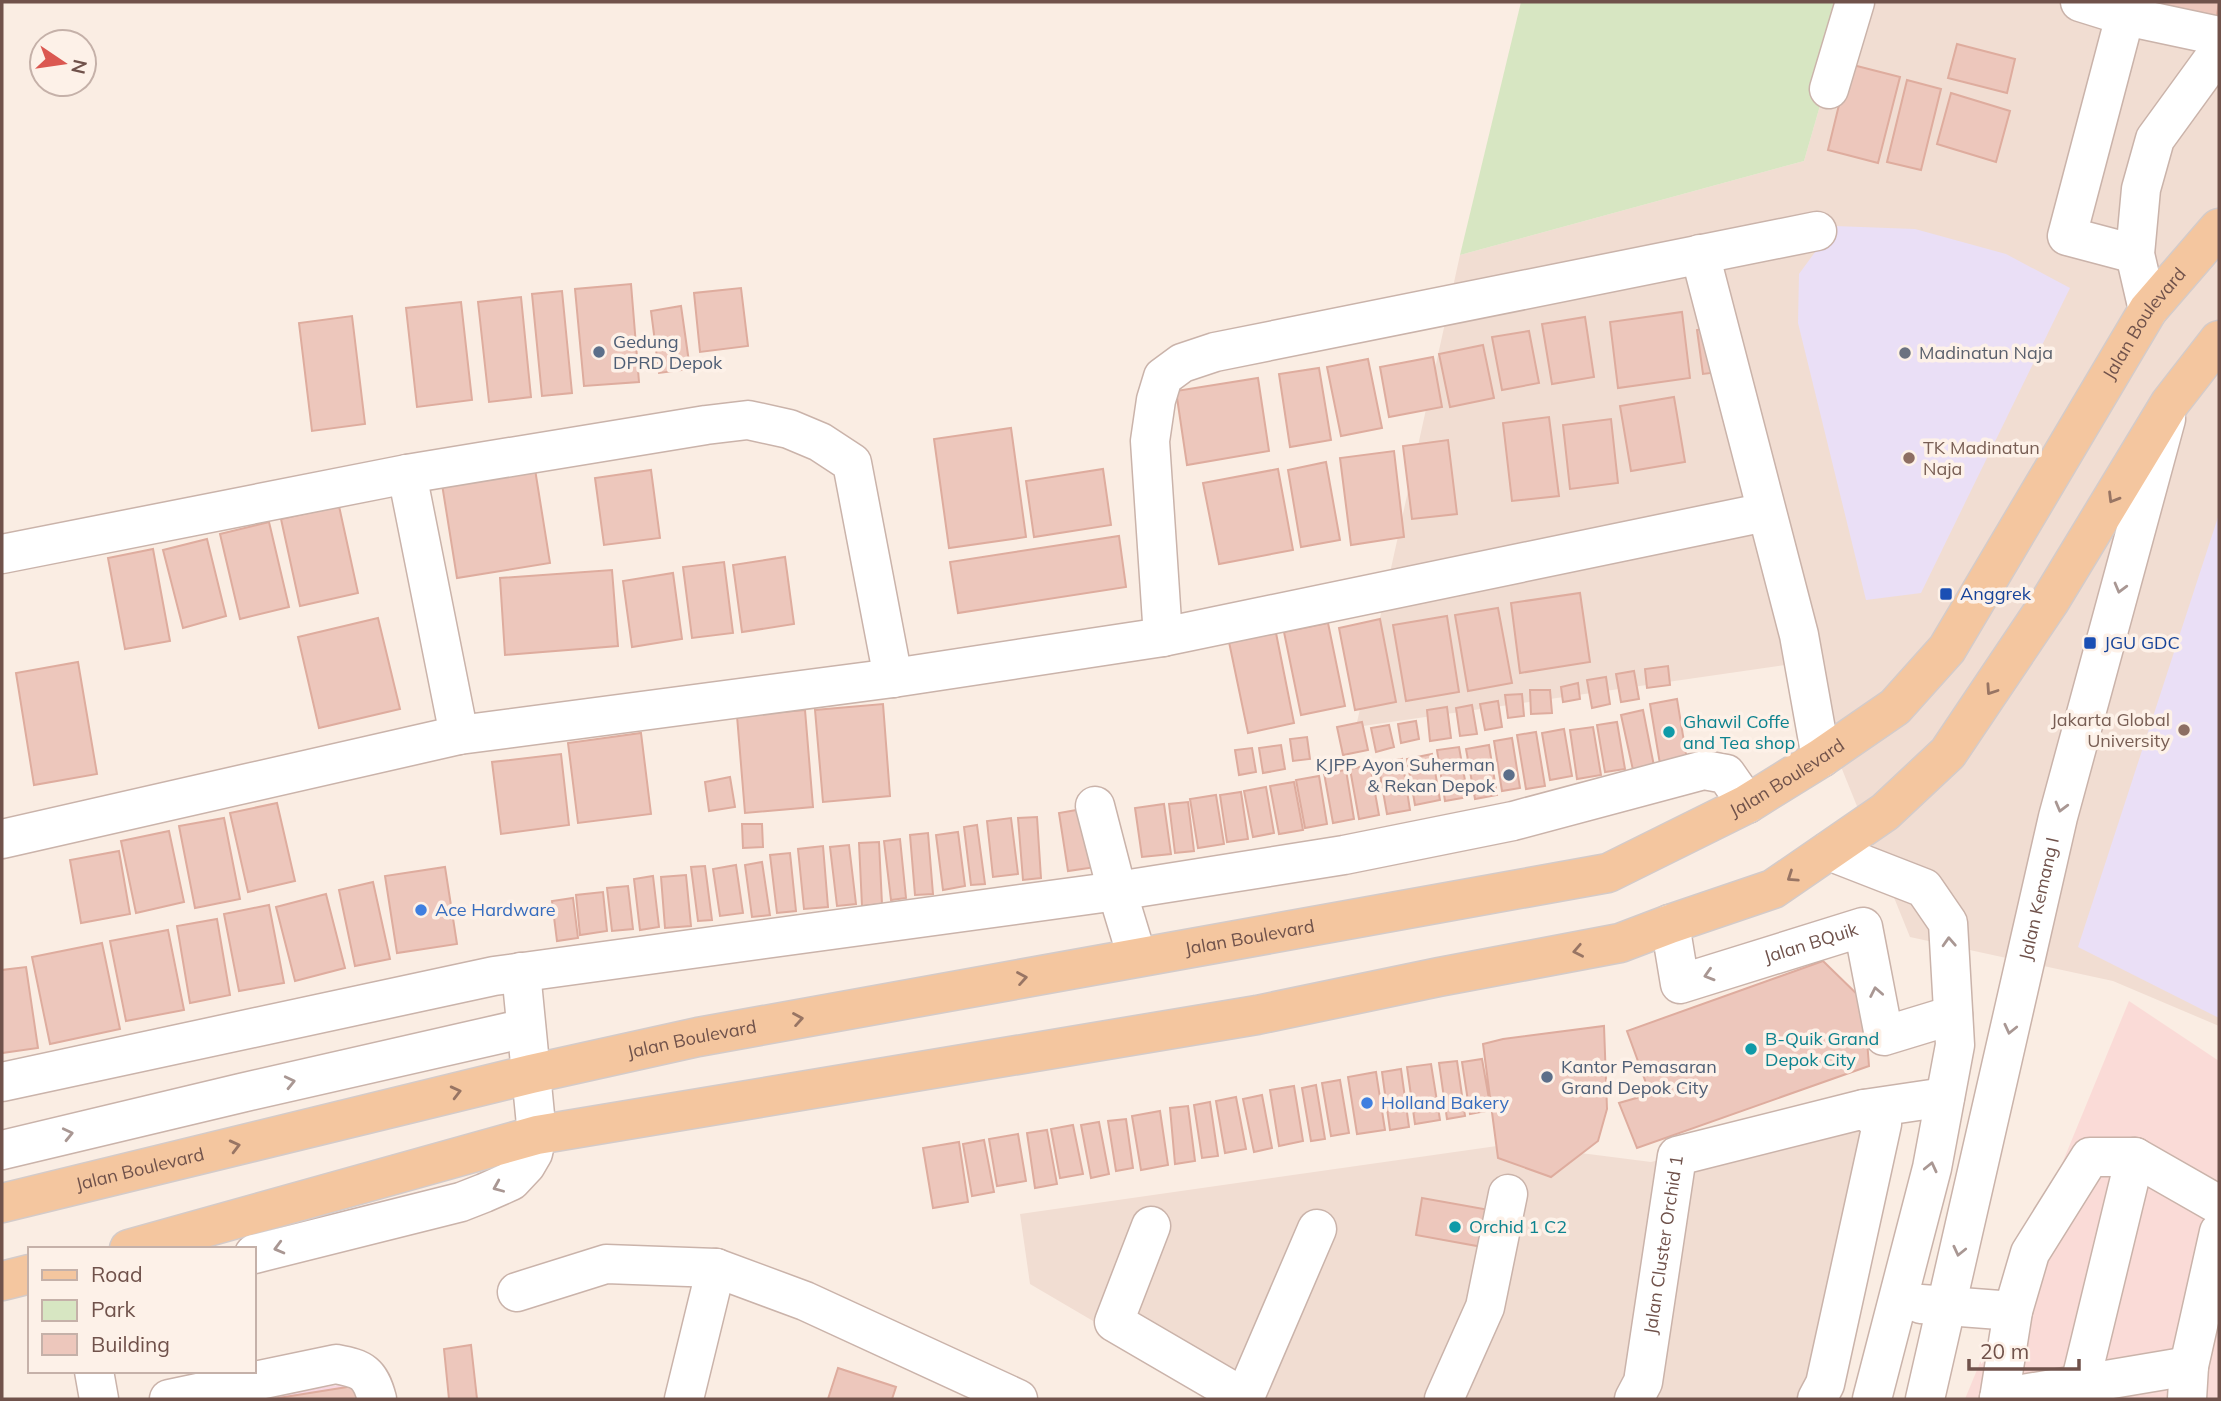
<svg xmlns="http://www.w3.org/2000/svg" width="2221" height="1401" font-family="Mulish,sans-serif">
<style>
.residential{fill:#f1ddd2}
.commercial{fill:#fadbd7}
.education{fill:#eadff6}
.medical{fill:#f7d6e0}
.green{fill:#d7e6c2}
.building{fill:#edc7bc;stroke:#deac9e;stroke-width:2}
.lines{fill:none;stroke-linecap:round;stroke-linejoin:round}
.minor-casing{stroke:#cab3aa;stroke-width:41}
.major-casing{stroke:#d4cbc9;stroke-width:41}
.minor{stroke:#fff;stroke-width:38}
.major{stroke:#f4c69f;stroke-width:38}
.oneway{stroke:#987564}
.oneway2{stroke:#a99793}
.service-dot{fill:#5c6f8a;stroke:#fdf1e8;stroke-width:2.5}
.worship-dot{fill:#6b7280;stroke:#fdf1e8;stroke-width:2.5}
.education-dot{fill:#8d6e63;stroke:#fdf1e8;stroke-width:2.5}
.transit-dot{fill:#1a4fb4;stroke:#fdf1e8;stroke-width:2.5}
.culture-dot{fill:#0f9aa8;stroke:#fdf1e8;stroke-width:2.5}
.shop-dot{fill:#3f7fe0;stroke:#fdf1e8;stroke-width:2.5}
.labels{text-anchor:middle;stroke-width:7;stroke-linejoin:round;paint-order:stroke}
.street-label{font-size:18px;fill:#70524b;stroke:#fdf1e8}
.service-label{font-size:18px;fill:#4e5e75;stroke:#fdf1e8;text-anchor:start}
.worship-label{font-size:18px;fill:#5b616d;stroke:#fdf1e8;text-anchor:start}
.education-label{font-size:18px;fill:#785e54;stroke:#fdf1e8;text-anchor:start}
.transit-label{font-size:18px;fill:#164399;stroke:#fdf1e8;text-anchor:start}
.culture-label{font-size:18px;fill:#0d838f;stroke:#fdf1e8;text-anchor:start}
.shop-label{font-size:18px;fill:#366cbe;stroke:#fdf1e8;text-anchor:start}
</style>
<rect width="100%" height="100%" fill="#faede3"/>
<path class="residential" d="M 1850,2 L 2219,2 L 2219,1026 L 2113,981 L 1910,937 L 1799,663 L 1356,727 L 1460,255 L 1804,161 Z
M 1901,1104 L 1828,1399 L 1226,1399 L 1030,1284 L 1020,1214 L 1511,1144 L 1651,1162 Z"/>
<path class="commercial" d="M 2129,1001 L 2219,1061 L 2219,1399 L 1965,1399 Z"/>
<path class="education" d="M 1834,226 L 1915,229 L 2006,254 L 2070,288 L 1921,593 L 1866,600 L 1798,323 L 1799,274 Z
M 2219,514 L 2219,1018 L 2078,947 Z"/>
<path class="medical" d="M 372,1380 L 377,1399 L 244,1399 Z"/>
<path class="green" d="M 1521,2 L 1850,2 L 1804,161 L 1460,255 Z"/>
<path class="building" d="M 2162,2 L 2219,2 L 2216,22 L 2161,9 Z
M 1957,44 L 2015,59 L 2007,93 L 1948,78 Z
M 1849,64 L 1900,77 L 1878,163 L 1828,150 Z
M 1907,80 L 1941,89 L 1921,170 L 1887,162 Z
M 1951,93 L 2010,111 L 1996,162 L 1937,144 Z
M 631,284 L 639,382 L 584,386 L 575,289 Z
M 741,288 L 748,346 L 700,352 L 694,293 Z
M 562,291 L 572,393 L 542,396 L 532,294 Z
M 521,297 L 531,397 L 489,402 L 478,302 Z
M 461,302 L 472,400 L 417,407 L 406,308 Z
M 681,306 L 690,369 L 659,373 L 651,311 Z
M 1682,312 L 1690,378 L 1618,388 L 1610,322 Z
M 352,316 L 365,424 L 312,431 L 299,323 Z
M 1585,317 L 1594,377 L 1552,384 L 1542,324 Z
M 1714,327 L 1719,372 L 1703,374 L 1697,330 Z
M 1529,331 L 1539,383 L 1502,390 L 1492,337 Z
M 1483,345 L 1494,398 L 1450,407 L 1439,354 Z
M 1433,357 L 1442,407 L 1389,417 L 1380,367 Z
M 1368,359 L 1382,428 L 1341,436 L 1327,367 Z
M 1319,368 L 1331,440 L 1290,447 L 1279,374 Z
M 1258,378 L 1269,451 L 1187,465 L 1176,391 Z
M 1674,397 L 1685,462 L 1631,471 L 1620,406 Z
M 1549,417 L 1559,496 L 1512,501 L 1503,423 Z
M 1611,419 L 1618,483 L 1570,489 L 1563,425 Z
M 1011,428 L 1026,537 L 949,548 L 934,439 Z
M 1448,440 L 1457,514 L 1412,519 L 1403,446 Z
M 1394,451 L 1404,537 L 1351,545 L 1340,458 Z
M 1326,462 L 1340,540 L 1301,547 L 1288,470 Z
M 534,463 L 550,563 L 457,578 L 441,478 Z
M 1103,469 L 1111,525 L 1034,537 L 1026,481 Z
M 1278,469 L 1293,550 L 1219,564 L 1203,483 Z
M 651,470 L 660,538 L 604,545 L 595,478 Z
M 339,506 L 358,593 L 300,606 L 281,519 Z
M 269,522 L 289,607 L 240,619 L 220,534 Z
M 1119,536 L 1126,587 L 958,613 L 950,562 Z
M 207,539 L 226,616 L 183,628 L 163,550 Z
M 153,549 L 170,641 L 125,649 L 108,558 Z
M 785,557 L 794,624 L 742,632 L 733,565 Z
M 724,562 L 733,633 L 692,638 L 683,567 Z
M 612,570 L 618,646 L 505,655 L 500,578 Z
M 673,573 L 682,639 L 632,647 L 623,581 Z
M 1580,593 L 1590,662 L 1520,673 L 1511,603 Z
M 1498,608 L 1512,683 L 1468,691 L 1455,615 Z
M 1447,616 L 1459,692 L 1406,701 L 1393,625 Z
M 378,618 L 400,709 L 319,728 L 298,637 Z
M 1380,619 L 1396,702 L 1355,710 L 1339,628 Z
M 1328,623 L 1345,706 L 1301,715 L 1284,632 Z
M 1276,633 L 1294,723 L 1248,733 L 1229,642 Z
M 78,662 L 97,774 L 34,785 L 16,673 Z
M 1668,666 L 1670,685 L 1647,688 L 1645,669 Z
M 1634,671 L 1639,699 L 1621,702 L 1616,674 Z
M 1606,677 L 1610,704 L 1592,708 L 1587,680 Z
M 1578,683 L 1580,699 L 1563,702 L 1561,687 Z
M 1530,690 L 1550,690 L 1552,713 L 1531,714 Z
M 1522,694 L 1524,716 L 1508,718 L 1505,695 Z
M 1677,699 L 1687,760 L 1660,764 L 1650,704 Z
M 1498,701 L 1502,727 L 1485,730 L 1480,704 Z
M 883,704 L 890,796 L 823,802 L 815,710 Z
M 1472,705 L 1477,734 L 1460,736 L 1456,708 Z
M 1447,707 L 1451,738 L 1430,741 L 1427,710 Z
M 805,710 L 813,807 L 745,813 L 737,716 Z
M 1643,710 L 1654,766 L 1633,770 L 1621,715 Z
M 1416,721 L 1419,739 L 1401,743 L 1398,724 Z
M 1362,722 L 1368,750 L 1343,755 L 1337,727 Z
M 1617,722 L 1625,769 L 1605,772 L 1597,725 Z
M 1389,725 L 1394,747 L 1376,752 L 1371,728 Z
M 1593,727 L 1601,775 L 1577,779 L 1570,730 Z
M 1564,729 L 1572,776 L 1550,780 L 1542,733 Z
M 1536,732 L 1545,786 L 1526,789 L 1517,735 Z
M 641,733 L 651,814 L 578,823 L 568,743 Z
M 1307,737 L 1310,759 L 1293,761 L 1290,739 Z
M 1512,738 L 1520,788 L 1502,791 L 1494,741 Z
M 1281,745 L 1285,769 L 1263,773 L 1259,748 Z
M 1489,745 L 1497,795 L 1475,799 L 1466,749 Z
M 1459,747 L 1468,797 L 1445,801 L 1437,750 Z
M 1252,748 L 1256,772 L 1239,775 L 1235,750 Z
M 561,754 L 569,825 L 501,834 L 492,762 Z
M 1432,754 L 1440,800 L 1415,805 L 1407,759 Z
M 1402,759 L 1410,810 L 1387,814 L 1378,763 Z
M 1370,765 L 1379,815 L 1359,819 L 1350,769 Z
M 1346,770 L 1354,819 L 1333,823 L 1324,773 Z
M 1319,776 L 1327,824 L 1305,828 L 1296,780 Z
M 730,777 L 735,807 L 709,811 L 705,782 Z
M 1294,782 L 1303,830 L 1279,834 L 1270,786 Z
M 1266,787 L 1274,833 L 1253,837 L 1244,791 Z
M 1241,792 L 1248,839 L 1227,842 L 1220,795 Z
M 1216,795 L 1224,844 L 1198,848 L 1190,799 Z
M 1188,802 L 1194,851 L 1175,853 L 1169,804 Z
M 277,803 L 295,881 L 248,892 L 230,813 Z
M 1164,804 L 1171,854 L 1142,857 L 1135,808 Z
M 1088,808 L 1096,867 L 1068,871 L 1059,813 Z
M 1037,817 L 1041,878 L 1023,880 L 1018,818 Z
M 224,818 L 240,899 L 195,908 L 179,826 Z
M 1011,818 L 1018,874 L 993,877 L 987,821 Z
M 742,824 L 762,824 L 763,847 L 743,848 Z
M 977,825 L 985,884 L 971,885 L 964,827 Z
M 169,831 L 184,902 L 136,913 L 121,841 Z
M 958,832 L 965,886 L 943,890 L 936,835 Z
M 928,833 L 933,894 L 915,895 L 910,835 Z
M 900,839 L 906,898 L 891,900 L 884,841 Z
M 879,842 L 882,904 L 862,906 L 859,843 Z
M 849,845 L 856,904 L 837,906 L 830,847 Z
M 823,846 L 828,907 L 804,909 L 798,849 Z
M 119,851 L 130,914 L 81,923 L 70,860 Z
M 790,853 L 796,911 L 777,913 L 770,855 Z
M 762,862 L 770,915 L 752,917 L 745,865 Z
M 736,865 L 743,913 L 720,916 L 713,869 Z
M 705,866 L 712,920 L 698,921 L 691,867 Z
M 445,867 L 457,944 L 397,953 L 385,876 Z
M 686,875 L 691,926 L 665,928 L 661,877 Z
M 653,876 L 659,927 L 640,930 L 634,879 Z
M 373,882 L 390,959 L 355,966 L 339,890 Z
M 628,886 L 633,929 L 612,931 L 607,888 Z
M 603,892 L 607,931 L 580,935 L 576,895 Z
M 326,894 L 345,968 L 295,981 L 276,907 Z
M 573,898 L 578,938 L 557,941 L 552,901 Z
M 269,905 L 284,983 L 239,991 L 224,914 Z
M 217,919 L 230,995 L 190,1003 L 177,926 Z
M 168,930 L 184,1010 L 126,1021 L 110,941 Z
M 102,943 L 120,1029 L 50,1044 L 32,957 Z
M 1823,961 L 1864,1001 L 1869,1066 L 1637,1148 L 1619,1103 L 1650,1094 L 1627,1031 Z
M 26,967 L 38,1048 L 2,1053 L 2,970 Z
M 1604,1026 L 1607,1109 L 1598,1141 L 1551,1177 L 1498,1158 L 1483,1044 L 1503,1039 Z
M 1482,1059 L 1491,1110 L 1470,1114 L 1462,1062 Z
M 1457,1061 L 1465,1116 L 1447,1119 L 1439,1063 Z
M 1431,1064 L 1440,1120 L 1415,1124 L 1407,1067 Z
M 1401,1069 L 1409,1127 L 1390,1130 L 1382,1072 Z
M 1376,1072 L 1385,1130 L 1357,1134 L 1348,1077 Z
M 1340,1080 L 1349,1133 L 1331,1136 L 1322,1083 Z
M 1316,1085 L 1325,1139 L 1311,1141 L 1302,1088 Z
M 1294,1086 L 1303,1141 L 1279,1146 L 1270,1090 Z
M 1262,1095 L 1272,1148 L 1254,1152 L 1243,1099 Z
M 1236,1097 L 1246,1149 L 1225,1153 L 1216,1101 Z
M 1210,1102 L 1218,1156 L 1202,1158 L 1194,1105 Z
M 1188,1106 L 1195,1161 L 1175,1164 L 1170,1108 Z
M 1160,1111 L 1168,1165 L 1141,1170 L 1132,1116 Z
M 1126,1119 L 1133,1168 L 1116,1171 L 1108,1121 Z
M 1099,1122 L 1109,1174 L 1091,1178 L 1081,1125 Z
M 1073,1125 L 1083,1174 L 1060,1178 L 1051,1129 Z
M 1047,1130 L 1057,1184 L 1035,1188 L 1027,1133 Z
M 1018,1134 L 1026,1181 L 997,1186 L 989,1139 Z
M 984,1140 L 994,1192 L 972,1196 L 963,1144 Z
M 959,1142 L 968,1202 L 933,1208 L 923,1148 Z
M 1422,1198 L 1495,1211 L 1488,1248 L 1416,1235 Z
M 471,1345 L 477,1399 L 449,1399 L 444,1349 Z
M 838,1368 L 896,1387 L 892,1399 L 828,1399 Z
M 366,1384 L 362,1399 L 272,1399 Z"/>
<g class="lines">
<g class="minor-casing">
<g id="minor">
<path d="M 2080,2 L 2125,16 L 2219,36"/>
<path d="M 2125,16 L 2067,236 L 2135,254"/>
<path d="M 1829,89 L 1855,2"/>
<path d="M 1700,254 L 1799,635 L 1821,758"/>
<path d="M 2148,310 L 2135,254 L 2141,189 L 2155,139 L 2219,51"/>
<path d="M 407,474 L 459,735 L 893,678 L 1163,637 L 1766,512"/>
<path d="M 2,554 L 407,474 L 706,425 L 748,420 L 789,429 L 820,442 L 852,463 L 893,678"/>
<path d="M 1163,637 L 1150,441 L 1156,400 L 1163,377 L 1182,363 L 1215,352 L 1817,231"/>
<path d="M 1095,806 L 1117,891 L 1137,957"/>
<path d="M 2,839 L 459,735"/>
<path d="M 1829,851 L 1924,888 L 1948,923 L 1955,1045 L 1932,1168 L 1872,1399"/>
<path id="s1" d="M 1670,924 L 1680,984 L 1863,927 L 1884,1036 L 1953,1015"/>
<path d="M 2,1082 L 494,976 L 1117,891 L 1344,855 L 1513,821 L 1704,770 L 1726,774 L 1747,804"/>
<path d="M 1864,1109 L 1945,1097"/>
<path d="M 2,1150 L 241,1093 L 526,1028"/>
<path d="M 1151,1226 L 1114,1322 L 1246,1399"/>
<path d="M 254,1254 L 461,1202 L 484,1193 L 511,1181 L 526,1165 L 533,1153 L 537,1135 L 521,972"/>
<path d="M 517,1292 L 606,1264 L 716,1268 L 805,1301 L 1018,1399"/>
<path d="M 1921,1304 L 2013,1311"/>
<path d="M 94,1371 L 99,1399"/>
<path d="M 2080,1384 L 2135,1157"/>
<path d="M 1999,1398 L 2189,1366"/>
<path d="M 169,1399 L 336,1364 C 363,1369 370,1373 377,1399"/>
<path d="M 684,1399 L 716,1268"/>
<path d="M 1244,1399 L 1317,1229"/>
<path d="M 1444,1399 L 1485,1307 L 1508,1194"/>
<path id="s2" d="M 1634,1399 L 1643,1382 L 1677,1156 L 1864,1109 L 1882,1124 L 1825,1384 L 1817,1399"/>
<path id="s3" d="M 1925,1399 L 2058,817 L 2166,419"/>
<path d="M 1999,1399 L 2013,1311 L 2030,1253 L 2090,1157 L 2135,1157 L 2219,1205"/>
<path d="M 2187,1399 L 2189,1366 L 2219,1232"/>
</g>
</g>
<g class="major-casing">
<g id="major">
<path id="s4" d="M 2,1203 L 531,1074 L 698,1037 L 1608,873 L 1747,804 L 1821,758 L 1895,707 L 1947,649 L 2148,310 L 2219,228"/>
<path d="M 129,1249 L 537,1135 L 1257,1015 L 1439,977 L 1620,943 L 1670,924 L 1773,889 L 1885,812 L 1948,753 L 2050,601 L 2170,403 L 2219,340"/>
<path d="M 2,1281 L 30,1274"/>
</g>
</g>
<use href="#minor" class="minor"/>
<use href="#major" class="major"/>
</g>
<defs><path id="oneway-chevron" d="M-2-3.5L2.5 0L-2 3.5" fill="none" stroke-width="1.6" stroke-linecap="round" stroke-linejoin="round" transform="scale(1.75)"/></defs>
<g class="oneway">
<use href="#oneway-chevron" transform="translate(2113 498) rotate(121)"/>
<use href="#oneway-chevron" transform="translate(1991 690) rotate(124)"/>
<use href="#oneway-chevron" transform="translate(1792 877) rotate(146)"/>
<use href="#oneway-chevron" transform="translate(1578 951) rotate(169)"/>
<use href="#oneway-chevron" transform="translate(1022 978) rotate(-10)"/>
<use href="#oneway-chevron" transform="translate(798 1019) rotate(-10)"/>
<use href="#oneway-chevron" transform="translate(456 1092) rotate(-14)"/>
<use href="#oneway-chevron" transform="translate(235 1146) rotate(-14)"/>
</g>
<g class="oneway2">
<use href="#oneway-chevron" transform="translate(2120 588) rotate(105)"/>
<use href="#oneway-chevron" transform="translate(2061 807) rotate(105)"/>
<use href="#oneway-chevron" transform="translate(1949 942) rotate(-93)"/>
<use href="#oneway-chevron" transform="translate(1709 975) rotate(163)"/>
<use href="#oneway-chevron" transform="translate(1876 992) rotate(-101)"/>
<use href="#oneway-chevron" transform="translate(2010 1029) rotate(103)"/>
<use href="#oneway-chevron" transform="translate(290 1082) rotate(-13)"/>
<use href="#oneway-chevron" transform="translate(68 1134) rotate(-13)"/>
<use href="#oneway-chevron" transform="translate(1931 1167) rotate(-77)"/>
<use href="#oneway-chevron" transform="translate(498 1187) rotate(157)"/>
<use href="#oneway-chevron" transform="translate(279 1248) rotate(165)"/>
<use href="#oneway-chevron" transform="translate(1959 1251) rotate(103)"/>
</g>
<g class="service-dot">
<circle cx="599" cy="352" r="7"/>
<circle cx="1509" cy="775" r="7"/>
<circle cx="1547" cy="1077" r="7"/>
</g>
<circle class="worship-dot" cx="1905" cy="353" r="7"/>
<g class="education-dot">
<circle cx="1909" cy="458" r="7"/>
<circle cx="2184" cy="730" r="7"/>
</g>
<g class="transit-dot">
<rect x="1939" y="587" width="14" height="14" rx="3.5"/>
<rect x="2083" y="636" width="14" height="14" rx="3.5"/>
</g>
<g class="culture-dot">
<circle cx="1669" cy="732" r="7"/>
<circle cx="1751" cy="1049" r="7"/>
<circle cx="1455" cy="1227" r="7"/>
</g>
<g class="shop-dot">
<circle cx="421" cy="910" r="7"/>
<circle cx="1367" cy="1103" r="7"/>
</g>
<g class="labels">
<g class="street-label">
<text dy="6" stroke="none"><textPath href="#s4" startOffset="2431">Jalan Boulevard</textPath></text>
<text dy="6" stroke="none"><textPath href="#s4" startOffset="1843">Jalan Boulevard</textPath></text>
<text dy="6" stroke="none"><textPath href="#s3" startOffset="513">Jalan Kemang I</textPath></text>
<text dy="6" stroke="none"><textPath href="#s4" startOffset="1276">Jalan Boulevard</textPath></text>
<text dy="6" stroke="none"><textPath href="#s1" startOffset="198">Jalan BQuik</textPath></text>
<text dy="6" stroke="none"><textPath href="#s4" startOffset="709">Jalan Boulevard</textPath></text>
<text dy="6" stroke="none"><textPath href="#s4" startOffset="142">Jalan Boulevard</textPath></text>
<text dy="6" stroke="none"><textPath href="#s2" startOffset="158">Jalan Cluster Orchid 1</textPath></text>
</g>
<g class="service-label">
<text x="613" y="348">Gedung<tspan x="613" dy="21">DPRD Depok</tspan></text>
<text x="1495" y="771" text-anchor="end">KJPP Ayon Suherman<tspan x="1495" dy="21">&amp; Rekan Depok</tspan></text>
<text x="1561" y="1073">Kantor Pemasaran<tspan x="1561" dy="21">Grand Depok City</tspan></text>
</g>
<g class="worship-label">
<text x="1919" y="359">Madinatun Naja</text>
</g>
<g class="education-label">
<text x="1923" y="454">TK Madinatun<tspan x="1923" dy="21">Naja</tspan></text>
<text x="2170" y="726" text-anchor="end">Jakarta Global<tspan x="2170" dy="21">University</tspan></text>
</g>
<g class="transit-label">
<text x="1960" y="600">Anggrek</text>
<text x="2104" y="649">JGU GDC</text>
</g>
<g class="culture-label">
<text x="1683" y="728">Ghawil Coffe<tspan x="1683" dy="21">and Tea shop</tspan></text>
<text x="1765" y="1045">B-Quik Grand<tspan x="1765" dy="21">Depok City</tspan></text>
<text x="1469" y="1233">Orchid 1 C2</text>
</g>
<g class="shop-label">
<text x="435" y="916">Ace Hardware</text>
<text x="1381" y="1109">Holland Bakery</text>
</g>
</g>
<rect width="2221" height="1401" fill="none" stroke="#70524b" stroke-width="7"/>
<rect x="28" y="1247" width="228" height="126" fill="#fdf1e8" stroke="#c5b1a9" stroke-width="2"/>
<rect x="42" y="1270" width="35" height="10" fill="#f4c69f" stroke="#c5b1a9" stroke-width="2"/>
<text x="91" y="1282" font-size="21" fill="#70524b">Road</text>
<rect x="42" y="1300" width="35" height="21" fill="#d7e6c2" stroke="#c5b1a9" stroke-width="2"/>
<text x="91" y="1317" font-size="21" fill="#70524b">Park</text>
<rect x="42" y="1334" width="35" height="21" fill="#edc7bc" stroke="#c5b1a9" stroke-width="2"/>
<text x="91" y="1352" font-size="21" fill="#70524b">Building</text>
<g transform="translate(63 63) rotate(103)"><circle r="33" fill="#fdf1e8" stroke="#c5b1a9" stroke-width="2"/>
<path d="M0-5L12 26L0 18L-12 26Z" fill="#db5851"/>
<text y="-10" font-size="19" font-weight="bold" text-anchor="middle" fill="#70524b">N</text>
</g>
<path d="M1969 1359v10h110v-10" fill="none" stroke="#70524b" stroke-width="3.5"/>
<text x="1980" y="1359" font-size="21" fill="#70524b" stroke="#fdf1e8" stroke-width="5" paint-order="stroke">20 m</text>
</svg>
